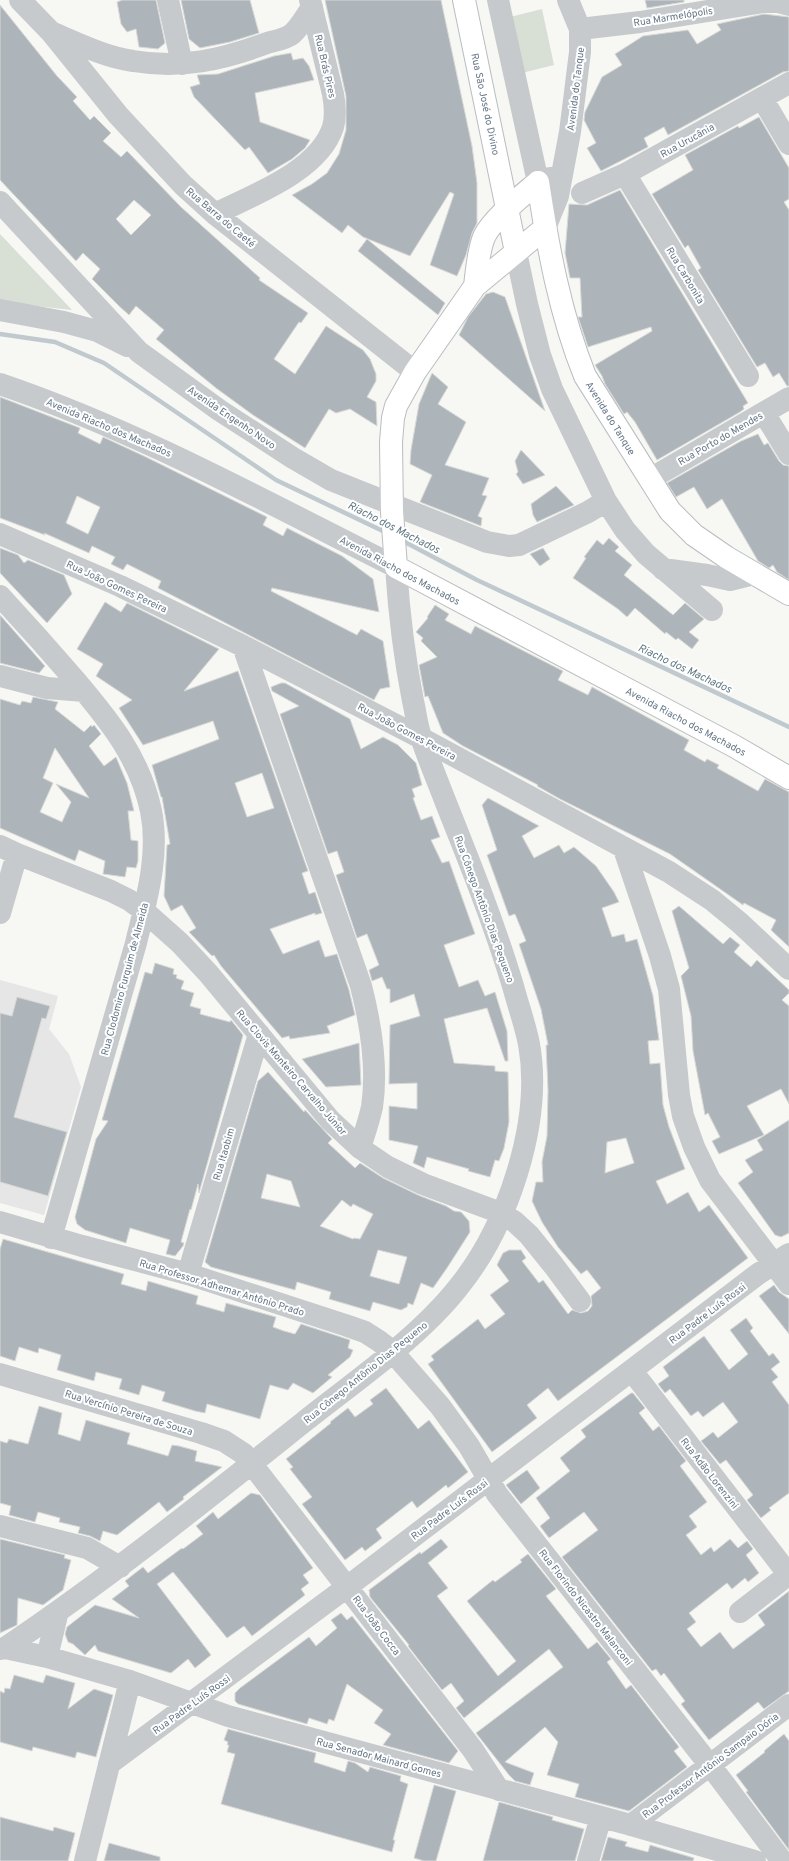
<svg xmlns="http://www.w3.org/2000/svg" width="789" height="1861" font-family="Overpass,sans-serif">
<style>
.built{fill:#e5e6e5}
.green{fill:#d8dfd4}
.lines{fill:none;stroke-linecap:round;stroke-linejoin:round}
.stream{stroke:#bfc9ce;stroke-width:4.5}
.building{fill:#adb5bb;stroke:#d9d9d6;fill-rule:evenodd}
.major-casing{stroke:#b9bdc1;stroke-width:24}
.minor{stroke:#c6cacd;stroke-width:22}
.major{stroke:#fff;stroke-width:22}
.labels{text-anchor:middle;stroke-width:4;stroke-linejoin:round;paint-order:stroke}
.street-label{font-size:10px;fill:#647687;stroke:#fff}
.water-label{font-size:11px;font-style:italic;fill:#607883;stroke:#fff}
</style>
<rect width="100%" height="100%" fill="#f7f7f4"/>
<path class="built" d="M 0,980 L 58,996 L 49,1029 L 69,1054 L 81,1087 L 44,1215 L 0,1203 Z"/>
<path class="green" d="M 542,9 L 554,65 L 522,73 L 510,17 Z
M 0,234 L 72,310 L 0,302 Z"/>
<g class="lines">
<path class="stream" d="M 0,334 L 55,342 L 104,363 L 276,480 L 387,533
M 401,540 L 477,580 L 789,727"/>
</g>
<path class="building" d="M 122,0 L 156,0 L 165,43 L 158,49 L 139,47 L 136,29 L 127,32 L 121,24 L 117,2 Z
M 181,0 L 250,0 L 259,33 L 230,42 L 200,48 L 189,39 Z
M 325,0 L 441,0 L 472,146 L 477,183 L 477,223 L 472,233 L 466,255 L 457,276 L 430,265 L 454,194 L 450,192 L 410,256 L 363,237 L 348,225 L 342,233 L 292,195 L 312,184 L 327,173 L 339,154 L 346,130 L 346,96 Z
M 645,0 L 684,0 L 684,2 L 647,8 Z
M 0,5 L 57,76 L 77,97 L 73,101 L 90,120 L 94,116 L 111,133 L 103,141 L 121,157 L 127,151 L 181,207 L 260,278 L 259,280 L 308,313 L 301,323 L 299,322 L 274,359 L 295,374 L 326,326 L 363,350 L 370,359 L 376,374 L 376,381 L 367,397 L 376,402 L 377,426 L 350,409 L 336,413 L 329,409 L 305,448 L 253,415 L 216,388 L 156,339 L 164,330 L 136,306 L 129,315 L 119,306 L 92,279 L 100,269 L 83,253 L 76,261 L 0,180 ZM 134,200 L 151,215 L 131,235 L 116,219 Z
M 764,14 L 789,17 L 789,71 L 783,72 L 668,135 L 664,127 L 644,138 L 648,147 L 601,171 L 587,148 L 596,143 L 584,120 L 585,112 L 602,77 L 622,65 L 615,54 L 643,36 L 688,30 L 697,44 L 721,30 L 717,24 Z
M 291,53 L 293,60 L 303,58 L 309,66 L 314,80 L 255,93 L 260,122 L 310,140 L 305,148 L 292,159 L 268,173 L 249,147 L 245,150 L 194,97 L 190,87 L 200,84 L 197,75 L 218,74 L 274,56 Z
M 759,117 L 789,168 L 789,199 L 784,202 L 789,210 L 789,386 L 787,386 L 779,373 L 773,377 L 765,363 L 757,367 L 698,270 L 701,268 L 688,245 L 685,248 L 652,194 L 693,170 L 685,155 L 738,126 L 739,128 Z
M 620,190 L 748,403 L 743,406 L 744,409 L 740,412 L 657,460 L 635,422 L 627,412 L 624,414 L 605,384 L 602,376 L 595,365 L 652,331 L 651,327 L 588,347 L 578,317 L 582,317 L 580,278 L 570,278 L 565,253 L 569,204 L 587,205 Z
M 367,239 L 445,303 L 438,315 L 358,251 Z
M 493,292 L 505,297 L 545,411 L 459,335 L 468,317 L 486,294 Z
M 432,373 L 448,387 L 438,404 L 466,422 L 445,465 L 489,478 L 482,495 L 487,496 L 478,516 L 482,518 L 481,526 L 420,502 L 432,475 L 410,464 L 411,450 L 419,404 Z
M 0,397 L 80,428 L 78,433 L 100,444 L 103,437 L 146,457 L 267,517 L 263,525 L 283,536 L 287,528 L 342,556 L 373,579 L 379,612 L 272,588 L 271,591 L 357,635 L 361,629 L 383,641 L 390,687 L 380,689 L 374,700 L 158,588 L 161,581 L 127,564 L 123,570 L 111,564 L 115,557 L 92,546 L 89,553 L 44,533 L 45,535 L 0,518 ZM 77,496 L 100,507 L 88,534 L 66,523 Z
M 758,434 L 764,445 L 768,443 L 779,461 L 783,465 L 789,466 L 789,580 L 777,572 L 773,565 L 769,568 L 758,561 L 722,499 L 707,509 L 694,487 L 676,497 L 667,483 L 741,441 Z
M 521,450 L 545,475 L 523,484 L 516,474 L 518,472 L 515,461 Z
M 556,486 L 574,505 L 537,522 L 533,515 L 531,504 Z
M 609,538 L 619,547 L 615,551 L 632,565 L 624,575 L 673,615 L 685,603 L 704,619 L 689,632 L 699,640 L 692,649 L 678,638 L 676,640 L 666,632 L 665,634 L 635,608 L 627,617 L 618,609 L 573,578 L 586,558 L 584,557 L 597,540 L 603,545 Z
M 0,548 L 18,555 L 24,563 L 28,560 L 64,575 L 72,594 L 47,623 L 0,573 Z
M 543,548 L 550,559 L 540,566 L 530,554 Z
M 105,602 L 121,612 L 127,603 L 219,649 L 184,691 L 238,671 L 308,871 L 302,873 L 309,894 L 315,892 L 322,913 L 315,915 L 315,913 L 270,929 L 283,954 L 319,940 L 325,957 L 337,954 L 349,990 L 355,1015 L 327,1026 L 330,1033 L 290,1039 L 289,1036 L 282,1038 L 221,966 L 214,955 L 212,956 L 189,932 L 196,928 L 182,905 L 171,911 L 164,896 L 167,845 L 170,844 L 162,797 L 161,797 L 152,765 L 219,739 L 213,721 L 143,745 L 119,708 L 132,700 L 96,676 L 103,664 L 77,649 ZM 262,773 L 274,808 L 247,817 L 235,783 Z
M 435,605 L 449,614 L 445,620 L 471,634 L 475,626 L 563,671 L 558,680 L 588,695 L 592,687 L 689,740 L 684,750 L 705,762 L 707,759 L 719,765 L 717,768 L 758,791 L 765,779 L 789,792 L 789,947 L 771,930 L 776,920 L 744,903 L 743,905 L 670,854 L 560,799 L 537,786 L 538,785 L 463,746 L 443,733 L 428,696 L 425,697 L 419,665 L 437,657 L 421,641 L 423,638 L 416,632 L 428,618 L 427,617 Z
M 0,615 L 45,666 L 39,673 L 0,663 Z
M 281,683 L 285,683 L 350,719 L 361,749 L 383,737 L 398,745 L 416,763 L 422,785 L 412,789 L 415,797 L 413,798 L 421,820 L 432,816 L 440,837 L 431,840 L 442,863 L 449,861 L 475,934 L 444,945 L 459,987 L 478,980 L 485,996 L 495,992 L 507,1031 L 508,1061 L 505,1061 L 487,1008 L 444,1019 L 454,1063 L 495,1066 L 495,1071 L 508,1072 L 509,1122 L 504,1148 L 499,1161 L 495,1160 L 490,1177 L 468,1171 L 469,1169 L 427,1157 L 424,1168 L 413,1163 L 418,1146 L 389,1140 L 389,1106 L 417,1109 L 417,1083 L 389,1084 L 390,1025 L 420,1016 L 414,994 L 390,1003 L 390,989 L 387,989 L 382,977 L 372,981 L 369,970 L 379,965 L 367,934 L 357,938 L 336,875 L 344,872 L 337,851 L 328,854 L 280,714 L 299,706 L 272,691 L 271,687 Z
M 33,697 L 58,702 L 55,709 L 84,732 L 91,725 L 92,727 L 94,725 L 101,734 L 89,746 L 104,766 L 116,757 L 127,783 L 134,811 L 128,811 L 131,840 L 138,841 L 138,861 L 136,868 L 127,867 L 125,877 L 103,874 L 105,861 L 79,850 L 75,861 L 0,828 L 0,699 L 20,705 L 22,701 L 31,703 ZM 55,748 L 89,798 L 56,784 L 71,802 L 62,822 L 40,812 L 53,783 L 43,778 Z
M 488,798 L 539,826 L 522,836 L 534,858 L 559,845 L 564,853 L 574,847 L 596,866 L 614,892 L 619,902 L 602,908 L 612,937 L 624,934 L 626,942 L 637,939 L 653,996 L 659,1040 L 648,1041 L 650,1064 L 660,1063 L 663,1105 L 669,1127 L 685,1169 L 656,1181 L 667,1204 L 688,1192 L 699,1212 L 709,1205 L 748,1258 L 558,1401 L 548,1388 L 527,1405 L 537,1418 L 492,1452 L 428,1364 L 434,1360 L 431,1356 L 478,1319 L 485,1329 L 505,1314 L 490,1295 L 509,1281 L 497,1265 L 503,1253 L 509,1250 L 521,1250 L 526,1258 L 522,1261 L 539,1283 L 543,1280 L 568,1314 L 572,1310 L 581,1313 L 588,1311 L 592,1306 L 591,1296 L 601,1288 L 587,1270 L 581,1274 L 558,1247 L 542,1222 L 532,1201 L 536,1182 L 543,1182 L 542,1162 L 547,1136 L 548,1090 L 546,1045 L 548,1045 L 541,1009 L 519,944 L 526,941 L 515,914 L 509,916 L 487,855 L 497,850 L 482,805 ZM 626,1138 L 634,1163 L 605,1173 L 607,1142 Z
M 679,906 L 723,944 L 730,937 L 740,945 L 734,952 L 751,967 L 757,960 L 789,990 L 789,993 L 782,1000 L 789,1006 L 789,1104 L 781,1089 L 747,1106 L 764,1135 L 719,1154 L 712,1141 L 720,1137 L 708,1113 L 705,1115 L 693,1051 L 691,1016 L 681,976 L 689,968 L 672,911 Z
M 155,963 L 174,969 L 173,974 L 177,975 L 176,978 L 184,981 L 181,989 L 194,993 L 190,1006 L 201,1009 L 200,1014 L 230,1022 L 231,1020 L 243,1035 L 199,1193 L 198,1184 L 191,1210 L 190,1209 L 181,1242 L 184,1243 L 183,1246 L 175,1256 L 166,1254 L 170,1240 L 130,1228 L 126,1243 L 85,1230 L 77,1224 L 75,1217 L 96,1139 L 108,1121 L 102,1120 L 145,972 L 152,974 Z
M 17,997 L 50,1006 L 46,1019 L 42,1018 L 14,1117 L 67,1132 L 48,1196 L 0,1182 L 0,1013 L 12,1016 Z
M 359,1043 L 361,1085 L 326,1087 L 302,1059 Z
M 268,1072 L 304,1112 L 305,1110 L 332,1139 L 328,1143 L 355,1168 L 360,1163 L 383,1178 L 418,1195 L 446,1206 L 454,1211 L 461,1212 L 469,1221 L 470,1232 L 447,1268 L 433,1288 L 421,1283 L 413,1305 L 408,1303 L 407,1307 L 401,1310 L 373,1302 L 370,1311 L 329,1299 L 331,1292 L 297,1282 L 295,1290 L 211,1267 L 205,1262 L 258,1081 ZM 267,1174 L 291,1181 L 300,1207 L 261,1198 ZM 342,1200 L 351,1207 L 353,1204 L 373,1214 L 360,1239 L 354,1238 L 353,1239 L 320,1226 ZM 378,1250 L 407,1257 L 399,1284 L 370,1276 Z
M 789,1120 L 789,1233 L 781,1237 L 775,1235 L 738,1183 L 753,1172 L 745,1160 L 763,1150 L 757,1140 Z
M 3,1239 L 124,1274 L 121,1284 L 146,1291 L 148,1281 L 198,1296 L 196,1304 L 224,1312 L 226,1303 L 276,1317 L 273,1327 L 284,1331 L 295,1334 L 301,1324 L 341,1337 L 350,1340 L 348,1348 L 353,1350 L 350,1357 L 328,1375 L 332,1377 L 313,1393 L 293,1383 L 288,1390 L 270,1385 L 260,1419 L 207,1404 L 205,1413 L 195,1411 L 162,1401 L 165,1392 L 142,1385 L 139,1395 L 119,1389 L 122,1379 L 96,1372 L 94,1381 L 57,1370 L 61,1355 L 39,1348 L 38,1353 L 19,1347 L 15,1361 L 0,1356 L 0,1249 Z
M 774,1285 L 779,1292 L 789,1299 L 789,1334 L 759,1296 Z
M 746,1318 L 753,1328 L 750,1331 L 769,1356 L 773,1353 L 780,1362 L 771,1369 L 778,1377 L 772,1382 L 789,1405 L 789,1493 L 769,1508 L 771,1510 L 761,1518 L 747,1500 L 753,1495 L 733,1469 L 726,1460 L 720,1464 L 701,1441 L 713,1432 L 718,1438 L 738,1422 L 723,1402 L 703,1417 L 698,1411 L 691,1416 L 670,1389 L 665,1393 L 658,1384 L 669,1376 L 663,1367 L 704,1336 L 729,1370 L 748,1354 L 730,1330 Z
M 386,1388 L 418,1429 L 429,1420 L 468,1472 L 448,1488 L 446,1485 L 417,1508 L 412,1501 L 376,1529 L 382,1538 L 365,1551 L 362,1547 L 345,1560 L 302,1504 L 312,1497 L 290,1469 L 293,1467 L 286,1459 L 331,1423 L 330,1422 L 348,1408 L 355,1417 L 373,1404 L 370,1400 Z
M 631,1393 L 633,1393 L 645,1408 L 639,1413 L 653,1431 L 659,1426 L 686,1461 L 680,1466 L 707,1502 L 689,1516 L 697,1527 L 686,1535 L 701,1555 L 711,1547 L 714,1552 L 730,1539 L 738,1548 L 747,1541 L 753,1549 L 746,1555 L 759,1573 L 748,1582 L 745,1578 L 732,1589 L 727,1583 L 689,1613 L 696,1622 L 687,1629 L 701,1647 L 720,1632 L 733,1649 L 765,1625 L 758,1615 L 789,1591 L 789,1691 L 764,1709 L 758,1702 L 709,1740 L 681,1704 L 685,1701 L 664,1673 L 661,1676 L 656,1669 L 652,1671 L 562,1557 L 598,1530 L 584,1512 L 549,1538 L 540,1526 L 550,1518 L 536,1498 L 570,1471 L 560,1458 L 586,1437 L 581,1430 Z
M 39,1406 L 62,1413 L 58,1434 L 80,1441 L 86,1420 L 130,1433 L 127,1444 L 168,1456 L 172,1445 L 179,1446 L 197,1451 L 195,1461 L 222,1467 L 183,1497 L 184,1499 L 167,1512 L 159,1502 L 117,1535 L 103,1531 L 100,1541 L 90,1536 L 78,1533 L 80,1527 L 59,1522 L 60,1518 L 38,1512 L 35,1522 L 9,1515 L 11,1506 L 0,1503 L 0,1441 L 7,1443 L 9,1439 L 28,1444 Z
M 527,1470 L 540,1488 L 521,1504 L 506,1485 Z
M 251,1493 L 260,1495 L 313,1568 L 303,1575 L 309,1583 L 301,1589 L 305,1595 L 252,1636 L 244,1626 L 227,1638 L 173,1572 L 157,1584 L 211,1655 L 195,1668 L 188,1659 L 171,1673 L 98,1651 L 95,1645 L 85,1655 L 73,1644 L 68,1642 L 65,1634 L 67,1627 L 95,1605 L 139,1618 L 112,1599 L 129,1586 L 125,1581 L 143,1567 L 148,1573 L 182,1548 L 183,1549 L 203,1534 L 196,1526 L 213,1512 L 218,1519 Z
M 0,1539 L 65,1555 L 64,1558 L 71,1560 L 63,1590 L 43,1605 L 18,1598 L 17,1625 L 0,1633 Z
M 441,1539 L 448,1547 L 428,1563 L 448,1588 L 437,1596 L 498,1676 L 516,1661 L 467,1601 L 493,1580 L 495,1582 L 522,1562 L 520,1560 L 528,1554 L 556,1589 L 546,1596 L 588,1649 L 597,1642 L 611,1659 L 607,1662 L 626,1689 L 631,1685 L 679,1747 L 674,1751 L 687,1767 L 629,1811 L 575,1797 L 579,1784 L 547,1775 L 558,1742 L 545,1727 L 505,1762 L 534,1773 L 530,1785 L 515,1781 L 509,1775 L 476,1733 L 563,1667 L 549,1649 L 464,1718 L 456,1708 L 464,1701 L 451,1683 L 442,1690 L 408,1646 L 409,1645 L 370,1597 L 369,1590 L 420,1552 L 421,1554 Z
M 341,1613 L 347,1620 L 352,1616 L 458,1751 L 449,1763 L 383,1745 L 391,1734 L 374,1723 L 383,1710 L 347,1684 L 334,1721 L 329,1719 L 327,1724 L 309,1718 L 307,1724 L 238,1704 L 235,1701 L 235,1693 L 240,1688 L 309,1637 L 316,1646 L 337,1628 L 331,1620 Z
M 14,1675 L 43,1683 L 46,1675 L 75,1683 L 68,1709 L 94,1689 L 113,1695 L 96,1757 L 77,1752 L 75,1758 L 37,1748 L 33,1747 L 32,1751 L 0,1742 L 0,1691 L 4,1693 L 5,1688 L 10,1689 Z
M 228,1729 L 316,1753 L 314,1762 L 345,1772 L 348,1761 L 355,1763 L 368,1772 L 370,1767 L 401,1776 L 400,1781 L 408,1784 L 393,1840 L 395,1840 L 392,1852 L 221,1804 L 235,1754 L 227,1752 L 229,1745 L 227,1745 L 228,1742 L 224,1740 Z
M 784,1734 L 789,1741 L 789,1850 L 746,1792 L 748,1791 L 736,1775 L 765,1752 L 764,1751 Z
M 434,1785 L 456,1791 L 436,1861 L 424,1861 L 414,1858 Z
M 499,1802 L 553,1817 L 552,1820 L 584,1829 L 575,1861 L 483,1861 Z
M 0,1817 L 53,1831 L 54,1827 L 75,1833 L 68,1861 L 0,1861 Z
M 608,1837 L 627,1842 L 625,1846 L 648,1852 L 650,1845 L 694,1858 L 693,1861 L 601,1861 Z
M 109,1843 L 160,1857 L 160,1861 L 104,1861 Z"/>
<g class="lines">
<g class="major-casing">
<path id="major" d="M 464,0 L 516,252
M 538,182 C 548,248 560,314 585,376 L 670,511 L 694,535 L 726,557 L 789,594
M 545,228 L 475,286 L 415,372 L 396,406 L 393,418 L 391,442 L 392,512 L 396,567 L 734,746 L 789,778
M 475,286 C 477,270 478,252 484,237 C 492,219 523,195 538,182"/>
</g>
<path class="minor" d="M 20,0 L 51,32 L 118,115 L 183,185 L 215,214 L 415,372
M 168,0 L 182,64
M 498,0 L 538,182 L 550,178 L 556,178
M 580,29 L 640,22 L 763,2 L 778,2 L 789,5
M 53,33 C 79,44 105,57 133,61 C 181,69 222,60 267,43 C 274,41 286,39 292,34 C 300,27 306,16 312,7
M 762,98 L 789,144
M 625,174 L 748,376
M 582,193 L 625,174 L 789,83
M 0,202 L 139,352 L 219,410 L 293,458 L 331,480 L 487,542 L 509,546 L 519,545 L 588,512 L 606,501
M 215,214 C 253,195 319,171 333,127 C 336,116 335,105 333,94 L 310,0
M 545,228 L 558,196 L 570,132 L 580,52 L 580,29 L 568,0
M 516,252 L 527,304 L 540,355 L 552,389 L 606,501 L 625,530 L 646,554 L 712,610
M 0,310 L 64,322 L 97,331 L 127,346
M 0,384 C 138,431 266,502 396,567 C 399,613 404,656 413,701 C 416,714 417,727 422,740 C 429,761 438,782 446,803 C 470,863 494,923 513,986 C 518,1005 525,1024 529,1044 C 543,1123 507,1228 457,1289 C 418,1338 354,1382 305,1421 C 207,1499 109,1578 5,1648
M 764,413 L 789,454
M 650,479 L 789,398
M 0,534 L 120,586 L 243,646 L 421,738 L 669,872 L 712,900 L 740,923 L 789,969
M 663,569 L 707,575 L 730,580 L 754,574
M 0,596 C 25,623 50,651 75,680 C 109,720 140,758 151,811 C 160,855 146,901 136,943 L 51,1238
M 243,646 L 361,986 C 371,1025 378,1067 372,1107 C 369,1121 364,1135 360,1148
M 0,676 L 47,688 L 84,691
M 0,846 L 17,854 L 111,891 L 129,900 L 144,911 L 180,943 L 208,973 L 330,1120 L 360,1148 L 388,1167 L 423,1184 L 501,1213 L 515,1222 L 529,1235 L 554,1266 L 580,1301
M 624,849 L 660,956 L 669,989 L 679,1095 L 683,1116 L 694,1147 L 710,1180 L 789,1284
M 0,913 L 17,854
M 0,1222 L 82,1246 L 188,1274 L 345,1325 L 365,1332 L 379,1341 L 392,1351 L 405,1366 L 440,1406 L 469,1446 L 497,1494 L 719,1777 L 782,1861
M 188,1274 L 259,1034
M 632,1371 L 789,1575
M 0,1374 L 201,1433 L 224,1441 L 244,1454 L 473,1750 L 499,1790
M 0,1526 L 87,1548 L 120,1567
M 740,1612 L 788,1575
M 0,1649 L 5,1648 L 47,1657 L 130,1681 L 228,1716 L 631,1825 L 755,1861
M 47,1657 L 58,1611
M 109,1764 L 347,1587 L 758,1274 L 789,1254
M 631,1825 L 789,1705
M 85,1861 L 130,1681
M 588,1861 L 601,1817"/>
<use href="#major" class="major"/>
</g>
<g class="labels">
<g class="street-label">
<text transform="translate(673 16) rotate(-9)" y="4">Rua Marmelópolis</text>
<text transform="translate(326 66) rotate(77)" y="4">Rua Brás Pires</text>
<text transform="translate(575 89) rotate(-83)" y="4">Avenida do Tanque</text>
<text transform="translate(486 104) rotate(78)" y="4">Rua São José do Divino</text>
<text transform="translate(687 140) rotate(-29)" y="4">Rua Urucânia</text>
<text transform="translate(221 217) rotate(40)" y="4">Rua Barra do Caeté</text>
<text transform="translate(686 275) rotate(59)" y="4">Rua Carbonita</text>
<text transform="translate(232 417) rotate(34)" y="4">Avenida Engenho Novo</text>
<text transform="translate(611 418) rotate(58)" y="4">Avenida do Tanque</text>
<text transform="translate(109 427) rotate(23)" y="4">Avenida Riacho dos Machados</text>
<text transform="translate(720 438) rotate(-30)" y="4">Rua Porto do Mendes</text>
<text transform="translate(400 570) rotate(28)" y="4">Avenida Riacho dos Machados</text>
<text transform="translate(117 586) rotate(25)" y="4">Rua João Gomes Pereira</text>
<text transform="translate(686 721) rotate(28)" y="4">Avenida Riacho dos Machados</text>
<text transform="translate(407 731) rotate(28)" y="4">Rua João Gomes Pereira</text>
<text transform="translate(485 909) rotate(70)" y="4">Rua Cônego Antônio Dias Pequeno</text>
<text transform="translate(124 979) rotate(-75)" y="4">Rua Clodomiro Furquim de Almeida</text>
<text transform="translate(292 1072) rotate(49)" y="4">Rua Clovis Monteiro Carvalho Júnior</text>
<text transform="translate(223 1154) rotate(-74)" y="4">Rua Itaobim</text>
<text transform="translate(222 1287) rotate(17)" y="4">Rua Professor Adhemar Antônio Prado</text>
<text transform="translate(707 1313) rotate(-37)" y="4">Rua Padre Luís Rossi</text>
<text transform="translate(365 1372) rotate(-39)" y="4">Rua Cônego Antônio Dias Pequeno</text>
<text transform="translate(129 1412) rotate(17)" y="4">Rua Vercínio Pereira de Souza</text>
<text transform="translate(710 1473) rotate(52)" y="4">Rua Adão Lorenzini</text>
<text transform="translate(449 1509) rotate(-37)" y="4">Rua Padre Luís Rossi</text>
<text transform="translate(586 1607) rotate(52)" y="4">Rua Florindo Nicastro Malanconi</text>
<text transform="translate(377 1625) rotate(53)" y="4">Rua João Cocca</text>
<text transform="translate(191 1704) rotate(-36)" y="4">Rua Padre Luís Rossi</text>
<text transform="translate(379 1757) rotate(15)" y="4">Rua Senador Mainard Gomes</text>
<text transform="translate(710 1765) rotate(-37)" y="4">Rua Professor Antônio Sampaio Dória</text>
</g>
<g class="water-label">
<text transform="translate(394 527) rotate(27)" y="4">Riacho dos Machados</text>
<text transform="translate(685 668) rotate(25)" y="4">Riacho dos Machados</text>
</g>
</g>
</svg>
